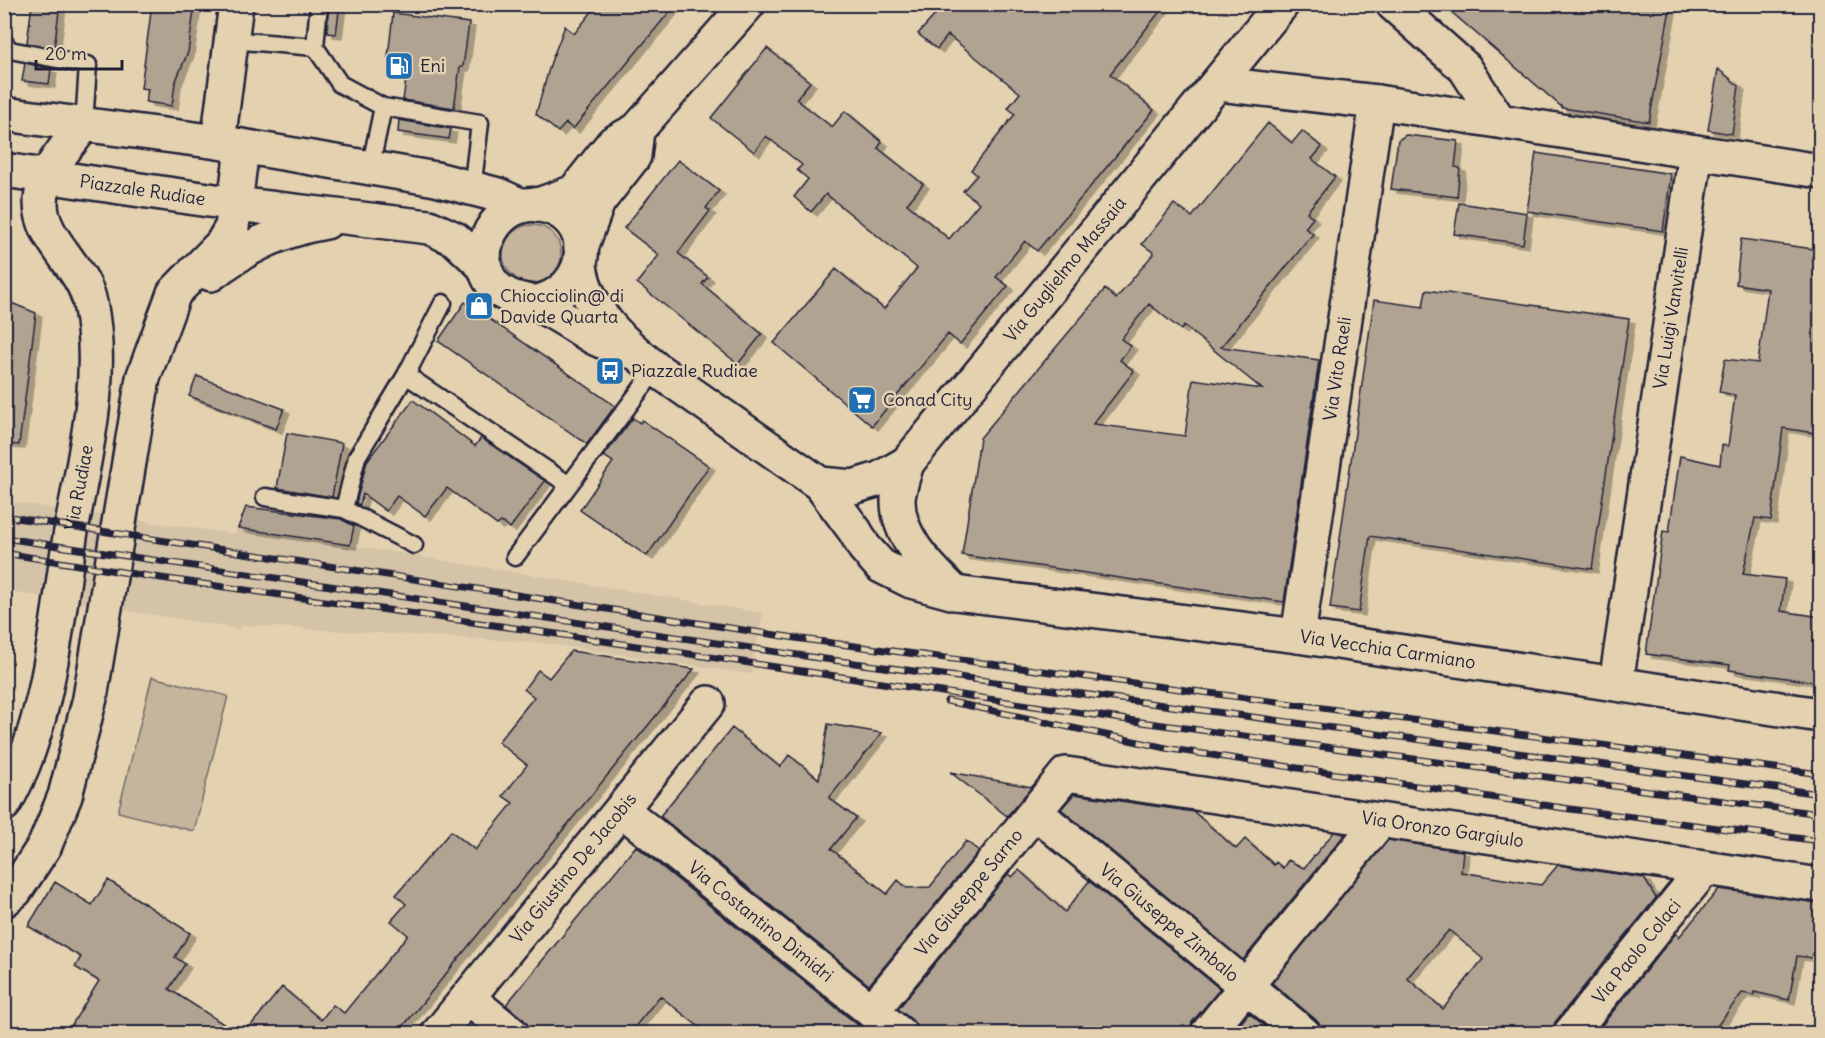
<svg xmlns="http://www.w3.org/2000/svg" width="1825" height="1038" font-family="Delius,sans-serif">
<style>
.built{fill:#d4c3a6}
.green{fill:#c4b59c;stroke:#736c6c;stroke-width:1.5}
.building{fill:#b0a391;stroke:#22223b;stroke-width:1.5;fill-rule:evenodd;filter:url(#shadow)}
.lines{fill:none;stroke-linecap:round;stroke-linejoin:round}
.lane-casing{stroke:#22223b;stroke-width:21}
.street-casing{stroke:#22223b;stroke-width:38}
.secondary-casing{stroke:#22223b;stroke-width:38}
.lane{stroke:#e3d1af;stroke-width:16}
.street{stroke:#e3d1af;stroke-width:33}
.secondary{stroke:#e3d1af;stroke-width:33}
.rail-casing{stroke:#22223b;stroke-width:7}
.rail{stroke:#e3d1af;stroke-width:4.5;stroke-dasharray:14;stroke-linecap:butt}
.labels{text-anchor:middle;stroke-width:5;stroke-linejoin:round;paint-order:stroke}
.poi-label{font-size:18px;fill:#22223b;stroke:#e3d1af;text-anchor:start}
.street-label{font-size:18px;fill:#22223b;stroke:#e3d1af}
</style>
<defs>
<filter id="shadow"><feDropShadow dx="6" dy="4" stdDeviation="0" flood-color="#0004"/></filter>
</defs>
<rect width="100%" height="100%" fill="#e3d1af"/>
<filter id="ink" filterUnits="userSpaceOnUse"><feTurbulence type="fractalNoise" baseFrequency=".0167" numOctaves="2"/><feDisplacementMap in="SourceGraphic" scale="12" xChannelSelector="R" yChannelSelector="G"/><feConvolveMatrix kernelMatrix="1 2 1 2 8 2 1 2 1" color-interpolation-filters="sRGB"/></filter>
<g filter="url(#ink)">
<path class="built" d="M 4,501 L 235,534 L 238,528 L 350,545 L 763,613 L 751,674 L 545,643 L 243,625 L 240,629 L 5,591 Z"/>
<path class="green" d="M503 254a29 29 0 1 1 58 0a29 29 0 1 1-58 0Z
M 152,677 L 228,696 L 194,831 L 118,812 Z"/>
<path class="building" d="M 32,4 L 60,4 L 54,48 L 27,43 Z
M 152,4 L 195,4 L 188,52 L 175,83 L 172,106 L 146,102 L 148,89 L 141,88 Z
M 329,4 L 340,4 L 336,34 L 327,33 Z
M 598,4 L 676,4 L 573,129 L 566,123 L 558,132 L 536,114 L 551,62 L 565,26 L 574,34 Z
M 945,4 L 1166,4 L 1110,74 L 1154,110 L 1037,251 L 1025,241 L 996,277 L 1008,286 L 960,344 L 948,334 L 872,426 L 774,343 L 836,269 L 884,309 L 917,268 L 826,194 L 811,212 L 794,197 L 808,179 L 797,170 L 802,165 L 766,136 L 754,152 L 711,118 L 767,48 L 810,82 L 796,99 L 832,127 L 845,111 L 882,142 L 878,148 L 923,184 L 907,204 L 949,239 L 979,203 L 963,191 L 977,175 L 971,170 L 1015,114 L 1008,108 L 1020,93 L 948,35 L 937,49 L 918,34 Z
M 1442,4 L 1671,4 L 1649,122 L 1563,108 Z
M 393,13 L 469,23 L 463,67 L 460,67 L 454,108 L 403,100 L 409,59 L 388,57 Z
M 25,63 L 51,69 L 49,84 L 22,81 Z
M 1718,69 L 1739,86 L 1732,134 L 1708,130 Z
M 399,120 L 451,129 L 449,139 L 398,132 Z
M 1268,123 L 1292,143 L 1302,131 L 1322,147 L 1312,159 L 1335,177 L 1307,212 L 1313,218 L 1305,228 L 1313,234 L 1221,347 L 1319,360 L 1284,602 L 962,555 L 980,438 L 1105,289 L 1116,299 L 1154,253 L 1142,244 L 1174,204 L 1192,217 ZM 1149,304 L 1181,330 L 1184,326 L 1262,389 L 1193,379 L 1185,436 L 1093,424 L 1134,371 L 1120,360 L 1131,346 L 1121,339 Z
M 1406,135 L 1458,141 L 1455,167 L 1460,168 L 1457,197 L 1391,189 L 1398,140 Z
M 1536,153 L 1671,174 L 1663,231 L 1527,211 Z
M 678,160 L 719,191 L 706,208 L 710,211 L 678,253 L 708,277 L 702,284 L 762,334 L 738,364 L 637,283 L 659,255 L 624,228 Z
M 1459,203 L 1527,213 L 1523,244 L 1454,234 Z
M 1741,239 L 1821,250 L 1821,434 L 1783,428 L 1771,520 L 1755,518 L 1743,574 L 1785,579 L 1781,611 L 1821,617 L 1821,648 L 1815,682 L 1729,670 L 1730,665 L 1646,654 L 1663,531 L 1669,532 L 1680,456 L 1720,465 L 1722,445 L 1728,446 L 1735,395 L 1719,392 L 1725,359 L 1758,363 L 1768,289 L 1736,284 Z
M 1426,290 L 1629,319 L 1592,569 L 1370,536 L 1359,612 L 1330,608 L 1374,300 L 1423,307 Z
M 4,300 L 36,313 L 19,445 L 4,444 Z
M 465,302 L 615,406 L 587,444 L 438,341 Z
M 197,376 L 284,409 L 276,429 L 189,396 Z
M 413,400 L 475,446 L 481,438 L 545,481 L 510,528 L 501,522 L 497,525 L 447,488 L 425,516 L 397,496 L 386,511 L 363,494 L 360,505 L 356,503 L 367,461 Z
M 633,418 L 640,423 L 642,420 L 709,466 L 647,556 L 580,510 L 613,462 L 604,456 Z
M 287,433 L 342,443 L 332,497 L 277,488 Z
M 246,507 L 341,519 L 354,526 L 350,545 L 238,528 Z
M 571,651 L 694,669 L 397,1034 L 244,1034 L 282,987 L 321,1020 L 333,1005 L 344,1013 L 408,935 L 391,921 L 406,904 L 396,895 L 451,831 L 475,850 L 513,803 L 503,796 L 527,765 L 498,742 L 534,697 L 524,689 L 538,670 L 549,678 Z
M 828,724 L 882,733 L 829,798 L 856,818 L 831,849 L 887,894 L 898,880 L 907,888 L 930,887 L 966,841 L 979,851 L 869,985 L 660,816 L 732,728 L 780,767 L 789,755 L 819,779 Z
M 950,772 L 1032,787 L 1007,816 Z
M 1074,794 L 1194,812 L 1236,849 L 1245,839 L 1274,865 L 1276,862 L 1283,868 L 1288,860 L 1304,868 L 1334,832 L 1345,834 L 1243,960 L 1061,809 Z
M 1388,840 L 1463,851 L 1461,872 L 1541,885 L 1558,865 L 1644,878 L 1656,898 L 1555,1022 L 1552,1034 L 1322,1034 L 1316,1020 L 1272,983 ZM 1449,930 L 1483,959 L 1443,1009 L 1407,978 Z
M 636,846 L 869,1034 L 708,1034 L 660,996 L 629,1034 L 530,1034 L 524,1020 L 506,1005 Z
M 1019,870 L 1065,912 L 1089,881 L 1220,989 L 1192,1022 L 1189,1034 L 918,1034 L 912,1020 L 898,1009 L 1008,874 L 1012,877 Z
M 108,880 L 190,933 L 175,957 L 185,964 L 169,989 L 239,1034 L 66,1034 L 99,981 L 75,967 L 81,957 L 28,926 L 55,882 L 92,905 Z
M 1719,889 L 1821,903 L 1821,959 L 1797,956 L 1789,1000 L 1754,992 L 1754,995 L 1742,993 L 1711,1034 L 1595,1034 L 1676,933 L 1679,937 Z
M 1249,1013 L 1274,1034 L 1232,1034 Z"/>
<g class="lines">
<g class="lane-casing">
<path id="lane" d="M 231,40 L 315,47 L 319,4
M 4,42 L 10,50 L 88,65 L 84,125
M 315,47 L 340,84 L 383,107
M 370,169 L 383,107 L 480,123 L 472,190
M 406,375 L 569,485
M 265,497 L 344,509 L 357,457 L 406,375 L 443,303
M 344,509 L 414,545
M 515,557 L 656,369"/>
</g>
<g class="street-casing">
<g id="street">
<path d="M 1393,4 L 1465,68 L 1498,119"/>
<path d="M 1219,84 L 1377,102 L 1696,152 L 1616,683"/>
<path d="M 218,142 L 236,4"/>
<path d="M 1696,152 L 1820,171"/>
<path d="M 538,205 L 574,192 L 613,143 L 637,130 L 748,4"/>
<path d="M 581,248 L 598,202 L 634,156 L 637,130"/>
<path d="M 907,463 C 904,474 899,488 898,499 C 897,538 930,568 955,593"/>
<path id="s1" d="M 820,484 L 855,531 L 864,547 L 881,566 L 911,581 L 955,593 L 1298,636 L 1820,715"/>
<path id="s2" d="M 1298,636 L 1377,102"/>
<path id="s3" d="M 622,810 L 900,1034"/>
<path id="s4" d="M 1035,812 L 1304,1034"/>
<path d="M 468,998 L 512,1034"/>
<path id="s5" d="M 872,1011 L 1066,774 L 1820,885"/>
<path id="s6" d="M 438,1034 L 708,703"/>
<path d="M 1207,1034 L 1380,821"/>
<path id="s7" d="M 1570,1034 L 1704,869"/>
</g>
</g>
<g class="secondary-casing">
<g id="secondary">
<path d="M 4,114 L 218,142 L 436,179 L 498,195 L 522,206"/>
<path id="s8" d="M 4,170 L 236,204 L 429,227 L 455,239 L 485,267"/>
<path id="s9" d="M 580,265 C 585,309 623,343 656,369 L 820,484 L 853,487 L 879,479 L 907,463 L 1282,4"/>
<path d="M 211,274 C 246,247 282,229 326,222"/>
<path d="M 533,303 C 595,292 598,213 539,205 C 490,198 461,272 507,295 C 516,300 525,300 533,303 C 555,311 574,326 593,337 C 604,343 616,346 628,351"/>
<path id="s10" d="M 4,804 C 48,731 57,620 70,537 C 83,461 106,379 90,303 C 83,266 41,241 41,203 C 41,174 67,146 84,125"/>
<path d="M 4,900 L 15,891 L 45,845 L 65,796 L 90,698 L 143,378 L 174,293 L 222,244 L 232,227 L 242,148"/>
</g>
</g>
<use href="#lane" class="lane"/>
<use href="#street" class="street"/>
<use href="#secondary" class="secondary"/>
<g class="rail-casing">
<path id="rail" d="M 4,516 L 802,639 L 1820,774
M 4,538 L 825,659 L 1820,794
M 4,553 L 147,576 L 557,634 L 1141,722 L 1820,814
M 947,701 L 1171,749 L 1570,809 L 1820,841"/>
</g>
<use href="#rail" class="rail"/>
</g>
</g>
<defs>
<g id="fuel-square" transform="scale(1.5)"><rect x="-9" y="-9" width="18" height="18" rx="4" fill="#1f6fb2" stroke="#e3d1af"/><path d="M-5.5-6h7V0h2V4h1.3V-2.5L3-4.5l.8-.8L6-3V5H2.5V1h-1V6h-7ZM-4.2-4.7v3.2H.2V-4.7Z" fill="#fff"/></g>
<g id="shop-square" transform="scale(1.5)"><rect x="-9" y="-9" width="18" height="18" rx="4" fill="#1f6fb2" stroke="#e3d1af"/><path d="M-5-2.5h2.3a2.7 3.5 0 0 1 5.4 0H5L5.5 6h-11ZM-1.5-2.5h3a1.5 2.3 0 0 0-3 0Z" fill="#fff"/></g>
<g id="bus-square" transform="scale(1.5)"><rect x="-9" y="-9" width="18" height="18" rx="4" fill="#1f6fb2" stroke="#e3d1af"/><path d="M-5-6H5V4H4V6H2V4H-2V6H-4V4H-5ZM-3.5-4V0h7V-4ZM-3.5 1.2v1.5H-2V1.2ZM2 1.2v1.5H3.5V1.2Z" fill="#fff"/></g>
<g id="supermarket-square" transform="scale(1.5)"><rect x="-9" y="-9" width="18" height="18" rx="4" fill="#1f6fb2" stroke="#e3d1af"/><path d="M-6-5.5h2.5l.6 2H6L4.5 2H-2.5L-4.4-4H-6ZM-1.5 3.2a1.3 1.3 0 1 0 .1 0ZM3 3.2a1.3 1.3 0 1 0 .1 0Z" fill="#fff"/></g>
</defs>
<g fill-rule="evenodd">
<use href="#fuel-square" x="399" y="66"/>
<use href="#shop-square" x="479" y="306"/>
<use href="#bus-square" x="610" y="371"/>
<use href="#supermarket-square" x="862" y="400"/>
</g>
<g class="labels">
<g class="poi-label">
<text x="420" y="72">Eni</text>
<text x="500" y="302">Chiocciolin@ di<tspan x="500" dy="21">Davide Quarta</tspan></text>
<text x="631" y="377">Piazzale Rudiae</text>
<text x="883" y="406">Conad City</text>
</g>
<g class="street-label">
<text dy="6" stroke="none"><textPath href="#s8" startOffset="140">Piazzale Rudiae</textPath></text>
<text dy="6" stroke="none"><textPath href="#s9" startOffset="675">Via Guglielmo Massaia</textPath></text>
<text transform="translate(1671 318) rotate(-81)" y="6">Via Luigi Vanvitelli</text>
<text dy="6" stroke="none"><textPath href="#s2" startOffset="270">Via Vito Raeli</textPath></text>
<text dy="6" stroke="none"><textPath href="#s10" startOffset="327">Via Rudiae</textPath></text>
<text dy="6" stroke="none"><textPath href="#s1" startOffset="618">Via Vecchia Carmiano</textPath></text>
<text dy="6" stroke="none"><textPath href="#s5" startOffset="687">Via Oronzo Gargiulo</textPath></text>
<text dy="6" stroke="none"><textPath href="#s6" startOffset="214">Via Giustino De Jacobis</textPath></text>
<text dy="6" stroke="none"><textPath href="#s5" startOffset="153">Via Giuseppe Sarno</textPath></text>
<text dy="6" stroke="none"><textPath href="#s3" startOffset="178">Via Costantino Dimidri</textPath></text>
<text dy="6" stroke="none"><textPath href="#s4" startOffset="174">Via Giuseppe Zimbalo</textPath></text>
<text dy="6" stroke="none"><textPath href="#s7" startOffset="106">Via Paolo Colaci</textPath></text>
</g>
</g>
<rect width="1825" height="1038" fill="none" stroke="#e3d1af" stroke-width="24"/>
<rect x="12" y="12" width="1801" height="1014" fill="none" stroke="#22223b" stroke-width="2" filter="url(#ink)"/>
<path d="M36 60v9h86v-9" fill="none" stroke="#22223b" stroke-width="3"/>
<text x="45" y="60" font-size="18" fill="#22223b" stroke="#e3d1af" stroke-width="4.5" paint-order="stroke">20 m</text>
</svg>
